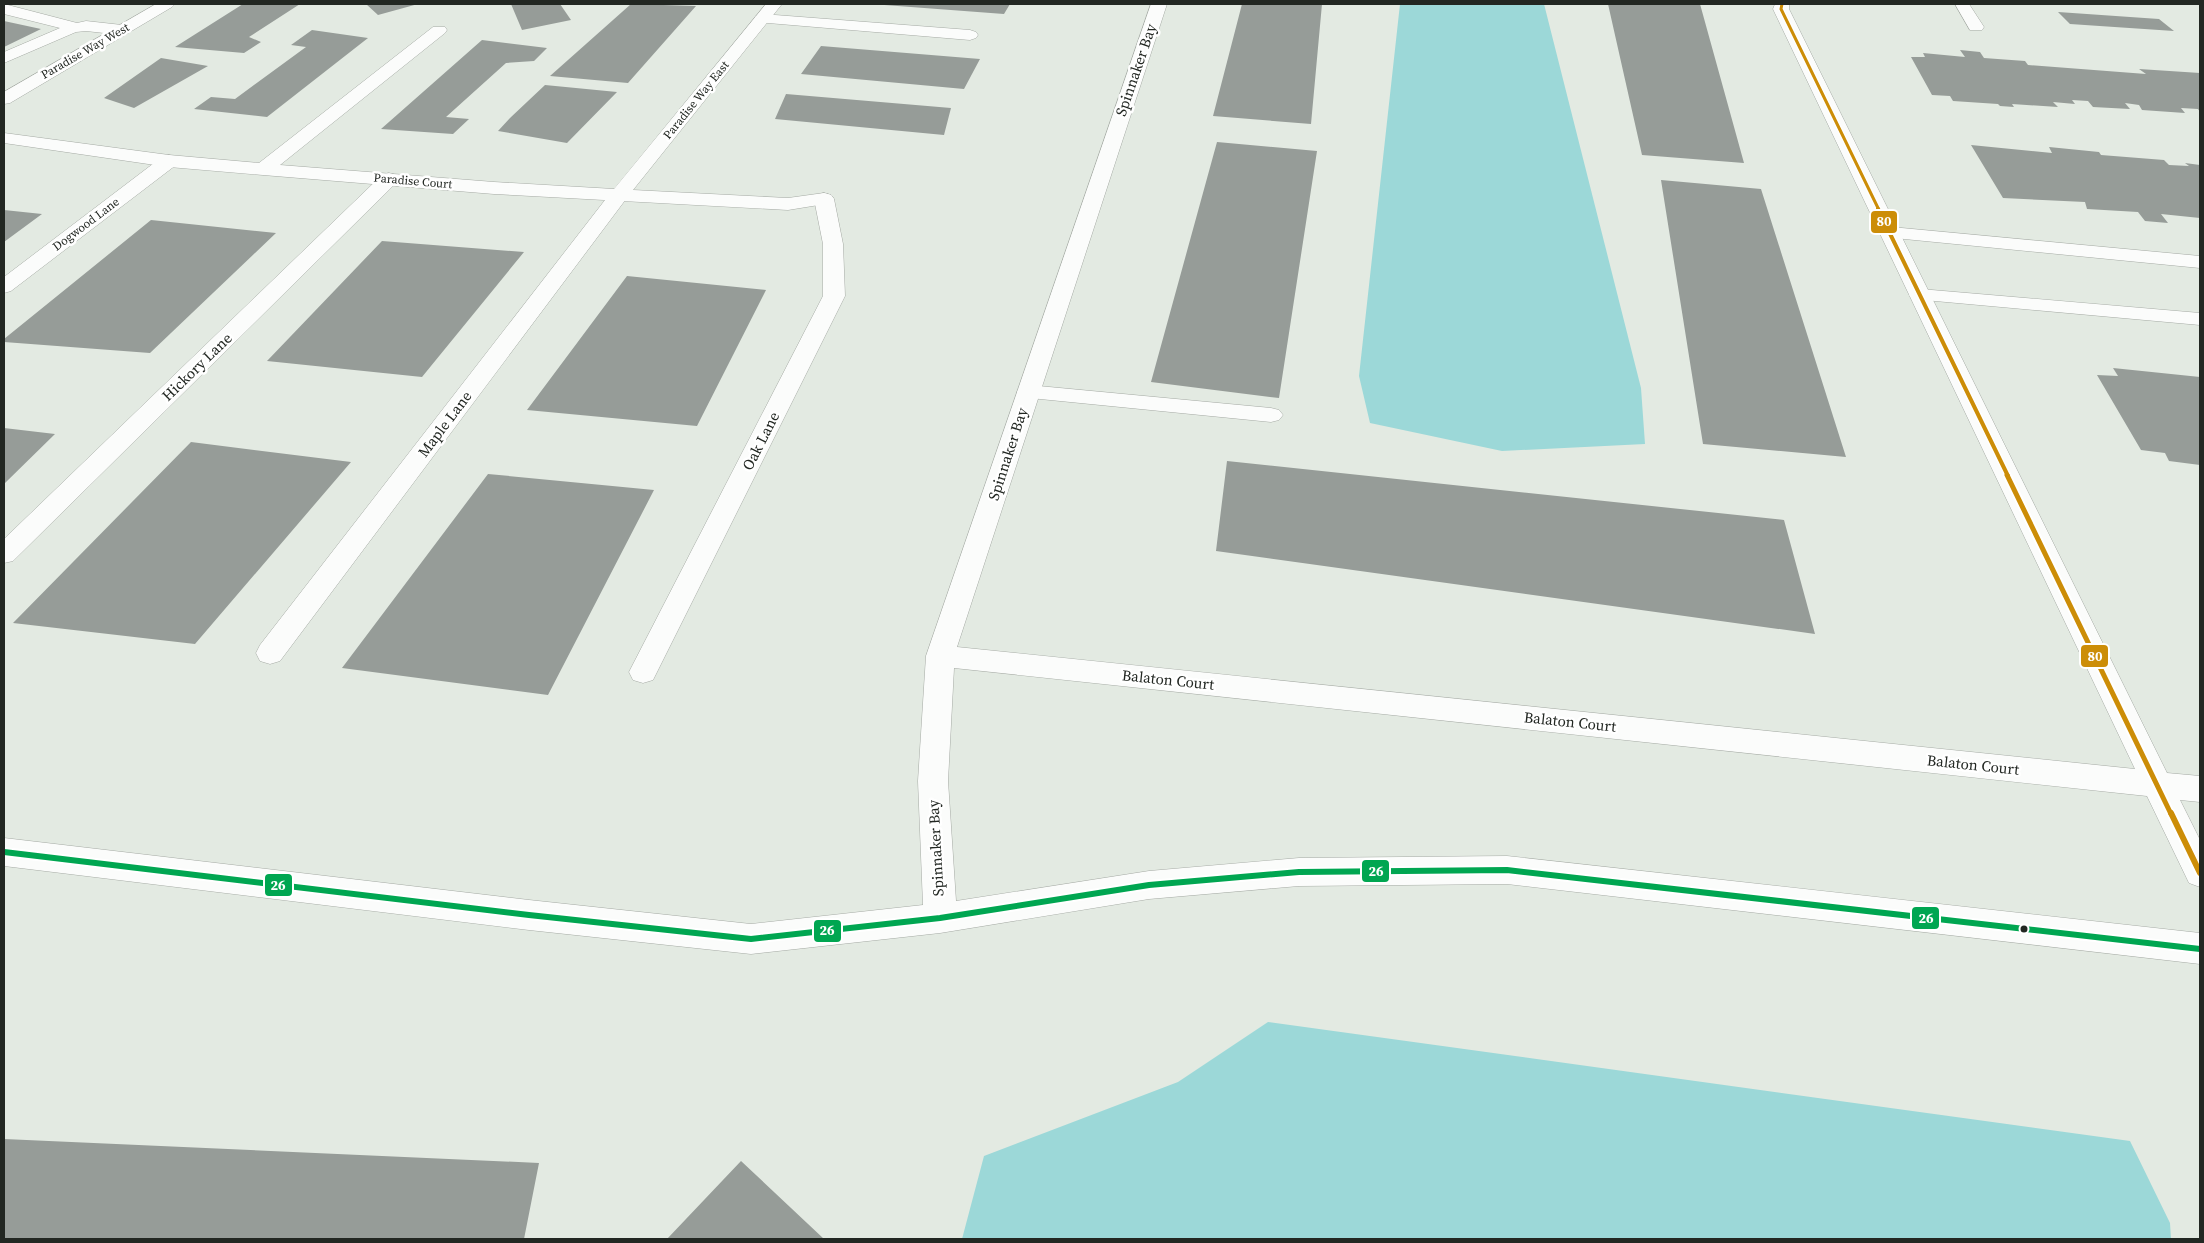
<svg xmlns="http://www.w3.org/2000/svg" width="2204" height="1243" font-family="'Source Serif 4',serif">
<style>
.water{fill:#9cd8d8}
.building{fill:#969c98}
.lines{fill:none;stroke-linecap:round;stroke-linejoin:round}
.service-casing{stroke:#a5aaa4;stroke-width:1}
.minor-casing{stroke:#a5aaa4;stroke-width:1}
.service{fill:#fbfcfb;fill-rule:evenodd}
.minor{fill:#fbfcfb;fill-rule:evenodd}
.bus-1-far3-casing{stroke:#fff;stroke-width:5.5}
.bus-1-far2-casing{stroke:#fff;stroke-width:7}
.bus-1-far1-casing{stroke:#fff;stroke-width:9}
.bus-1-casing{stroke:#fff;stroke-width:10}
.bus-2-casing{stroke:#fff;stroke-width:10}
.bus-1-far3{stroke:#cc8d07;stroke-width:3}
.bus-1-far2{stroke:#cc8d07;stroke-width:4}
.bus-1-far1{stroke:#cc8d07;stroke-width:5}
.bus-1{stroke:#cc8d07;stroke-width:6}
.bus-2{stroke:#00a651;stroke-width:6}
.bus-dot{fill:#222722;stroke:#fff;stroke-width:2}
.labels{text-anchor:middle;stroke-width:5;stroke-linejoin:round;paint-order:stroke}
.far-street-label{font-size:12px;fill:#222722;stroke:#fff}
.street-label{font-size:15px;fill:#222722;stroke:#fff}
.line-badge{stroke:#fff;stroke-width:2}
.badge-label{font-size:14px;text-anchor:middle;font-weight:bold;fill:#fff}
</style>
<rect width="100%" height="100%" fill="#e3eae2"/>
<path class="water" d="M 1400,4 L 1544,4 L 1641,388 L 1645,444 L 1502,451 L 1370,423 L 1359,376 Z
M 1268,1022 L 2130,1141 L 2170,1223 L 2171,1239 L 962,1239 L 984,1156 L 1178,1082 Z"/>
<path class="building" d="M 243,4 L 300,4 L 249,37 L 261,42 L 244,53 L 175,47 Z
M 366,4 L 418,4 L 378,15 Z
M 511,4 L 560,4 L 571,20 L 522,30 Z
M 631,4 L 696,6 L 628,83 L 550,76 Z
M 871,4 L 1010,4 L 1004,14 Z
M 1242,4 L 1322,4 L 1311,124 L 1213,116 Z
M 1608,4 L 1700,4 L 1744,163 L 1642,155 Z
M 2058,12 L 2159,19 L 2174,31 L 2070,24 Z
M 4,21 L 41,29 L 4,47 Z
M 312,30 L 368,38 L 267,117 L 194,109 L 211,97 L 235,99 L 306,47 L 291,45 Z
M 482,40 L 547,48 L 534,61 L 506,63 L 446,117 L 469,119 L 453,134 L 381,129 Z
M 821,46 L 980,59 L 964,89 L 801,74 Z
M 1960,50 L 1980,52 L 1984,58 L 2025,61 L 2028,65 L 2146,74 L 2139,69 L 2200,73 L 2200,112 L 2198,109 L 2181,108 L 2185,113 L 2142,110 L 2139,105 L 2125,103 L 2130,109 L 2093,107 L 2088,101 L 2072,100 L 2075,104 L 2053,102 L 2058,107 L 2012,104 L 2014,107 L 2000,106 L 1998,104 L 1953,101 L 1950,96 L 1932,95 L 1911,57 L 1925,57 L 1923,53 L 1965,57 Z
M 161,58 L 208,66 L 134,108 L 104,98 Z
M 545,85 L 617,92 L 567,143 L 498,131 L 510,118 Z
M 786,94 L 951,108 L 944,135 L 775,119 Z
M 1217,142 L 1317,151 L 1279,398 L 1151,382 Z
M 1971,145 L 2052,153 L 2049,147 L 2099,152 L 2101,155 L 2164,160 L 2169,165 L 2189,166 L 2185,163 L 2200,165 L 2200,218 L 2161,214 L 2168,223 L 2145,221 L 2138,212 L 2087,209 L 2085,202 L 2003,198 Z
M 1661,180 L 1761,189 L 1846,457 L 1703,444 Z
M 4,210 L 42,214 L 4,242 Z
M 151,220 L 276,233 L 150,353 L 4,342 L 4,339 Z
M 382,241 L 524,252 L 422,377 L 267,361 Z
M 627,276 L 766,290 L 697,426 L 527,410 Z
M 2113,368 L 2200,377 L 2200,465 L 2169,461 L 2165,453 L 2141,450 L 2097,375 L 2118,376 Z
M 4,428 L 55,434 L 4,484 Z
M 191,442 L 351,462 L 195,644 L 13,623 Z
M 1227,461 L 1784,520 L 1815,634 L 1216,551 Z
M 488,474 L 654,490 L 548,695 L 342,668 Z
M 4,1139 L 539,1163 L 524,1239 L 4,1239 Z
M 741,1161 L 824,1239 L 667,1239 Z"/>
<g class="lines">
<g class="service-casing">
<path id="service" d="M 4,4 L 77,23 L 86,21 L 122,25 L 128,27 L 130,30 L 128,33 L 122,35 L 86,31 L 76,32 L 4,63 L 4,52 L 60,28 L 4,14 Z
M 1955,4 L 1969,4 L 1984,27 L 1982,30 L 1970,30 Z
M 762,14 L 970,30 L 976,32 L 978,35 L 976,38 L 970,40 L 756,22 L 754,19 L 756,16 Z
M 169,155 L 176,157 L 178,161 L 176,165 L 11,291 L 4,293 L 4,277 L 162,157 Z
M 389,173 L 396,175 L 398,179 L 396,183 L 13,561 L 4,563 L 4,539 L 382,175 Z
M 619,189 L 626,191 L 629,195 L 626,199 L 280,661 L 270,664 L 260,661 L 256,653 L 260,645 L 612,191 Z
M 824,193 L 831,195 L 834,199 L 843,244 L 845,296 L 653,680 L 643,683 L 633,680 L 629,672 L 823,296 L 823,244 L 814,199 L 817,195 Z
M 1891,227 L 2200,256 L 2200,268 L 1884,237 L 1881,233 L 1884,229 Z
M 1920,289 L 2200,313 L 2200,325 L 1913,299 L 1909,295 L 1913,291 Z
M 1028,385 L 1271,408 L 1279,410 L 1283,415 L 1279,420 L 1271,422 L 1020,397 L 1017,392 L 1020,387 Z"/>
</g>
<g class="minor-casing">
<path id="minor" d="M 156,4 L 175,4 L 172,7 L 10,103 L 4,104 L 4,92 Z
M 766,4 L 782,4 L 633,190 L 788,198 L 824,193 L 831,195 L 834,199 L 831,203 L 788,210 L 494,194 L 263,175 L 169,167 L 4,143 L 4,133 L 169,155 L 259,163 L 433,27 L 445,27 L 447,30 L 445,33 L 280,165 L 494,182 L 614,189 Z
M 1151,4 L 1167,4 L 957,647 L 2135,769 L 1773,9 L 1775,4 L 1789,4 L 1789,9 L 2167,773 L 2200,776 L 2200,802 L 2180,800 L 2200,840 L 2200,887 L 2189,883 L 2147,796 L 954,668 L 948,781 L 956,901 L 1149,871 L 1299,858 L 1507,856 L 2200,933 L 2200,964 L 1507,884 L 1299,886 L 1149,899 L 940,933 L 751,954 L 529,930 L 4,866 L 4,838 L 529,900 L 751,924 L 923,905 L 918,781 L 926,656 Z"/>
</g>
<use href="#service" class="service"/>
<use href="#minor" class="minor"/>
<g class="bus-1-far3-casing">
<path id="bus-1-far3" d="M 1782,4 L 1781,9 L 1879,210"/>
</g>
<g class="bus-1-far2-casing">
<path id="bus-1-far2" d="M 1878,209 L 2008,476"/>
</g>
<g class="bus-1-far1-casing">
<path id="bus-1-far1" d="M 2007,475 L 2171,814"/>
</g>
<g class="bus-1-casing">
<path id="bus-1" d="M 2171,813 L 2200,873"/>
</g>
<g class="bus-2-casing">
<path id="bus-2" d="M 4,852 L 529,915 L 751,939 L 940,918 L 1149,885 L 1299,872 L 1507,870 L 2200,949"/>
</g>
<use href="#bus-1-far3" class="bus-1-far3"/>
<use href="#bus-1-far2" class="bus-1-far2"/>
<use href="#bus-1-far1" class="bus-1-far1"/>
<use href="#bus-1" class="bus-1"/>
<use href="#bus-2" class="bus-2"/>
</g>
<circle class="bus-dot" cx="2024" cy="929" r="4.5"/>
<g class="labels">
<g class="far-street-label">
<text transform="translate(85 51) rotate(-30)" y="4">Paradise Way West</text>
<text transform="translate(696 100) rotate(-51)" y="4">Paradise Way East</text>
<text transform="translate(413 181) rotate(5)" y="4">Paradise Court</text>
<text transform="translate(86 224) rotate(-37)" y="4">Dogwood Lane</text>
</g>
<g class="street-label">
<text transform="translate(1136 70) rotate(-71)" y="5">Spinnaker Bay</text>
<text transform="translate(197 367) rotate(-44)" y="5">Hickory Lane</text>
<text transform="translate(445 424) rotate(-53)" y="5">Maple Lane</text>
<text transform="translate(761 441) rotate(-63)" y="5">Oak Lane</text>
<text transform="translate(1008 454) rotate(-72)" y="5">Spinnaker Bay</text>
<text transform="translate(1168 680) rotate(6)" y="5">Balaton Court</text>
<text transform="translate(1570 722) rotate(6)" y="5">Balaton Court</text>
<text transform="translate(1973 765) rotate(6)" y="5">Balaton Court</text>
<text transform="translate(936 848) rotate(-93)" y="5">Spinnaker Bay</text>
</g>
</g>
<g class="line-badge">
<rect x="1870" y="210" width="28" height="24" rx="5" fill="#cc8d07"/>
<rect x="2080" y="644" width="29" height="24" rx="5" fill="#cc8d07"/>
<rect x="1361" y="859" width="29" height="24" rx="5" fill="#00a651"/>
<rect x="264" y="873" width="29" height="24" rx="5" fill="#00a651"/>
<rect x="1911" y="906" width="29" height="24" rx="5" fill="#00a651"/>
<rect x="813" y="919" width="29" height="24" rx="5" fill="#00a651"/>
</g>
<g class="badge-label">
<text x="1884" y="226">80</text>
<text x="2095" y="661">80</text>
<text x="1376" y="876">26</text>
<text x="278" y="890">26</text>
<text x="1926" y="923">26</text>
<text x="827" y="935">26</text>
</g>
<rect width="2204" height="1243" fill="none" stroke="#222722" stroke-width="10"/>
</svg>
